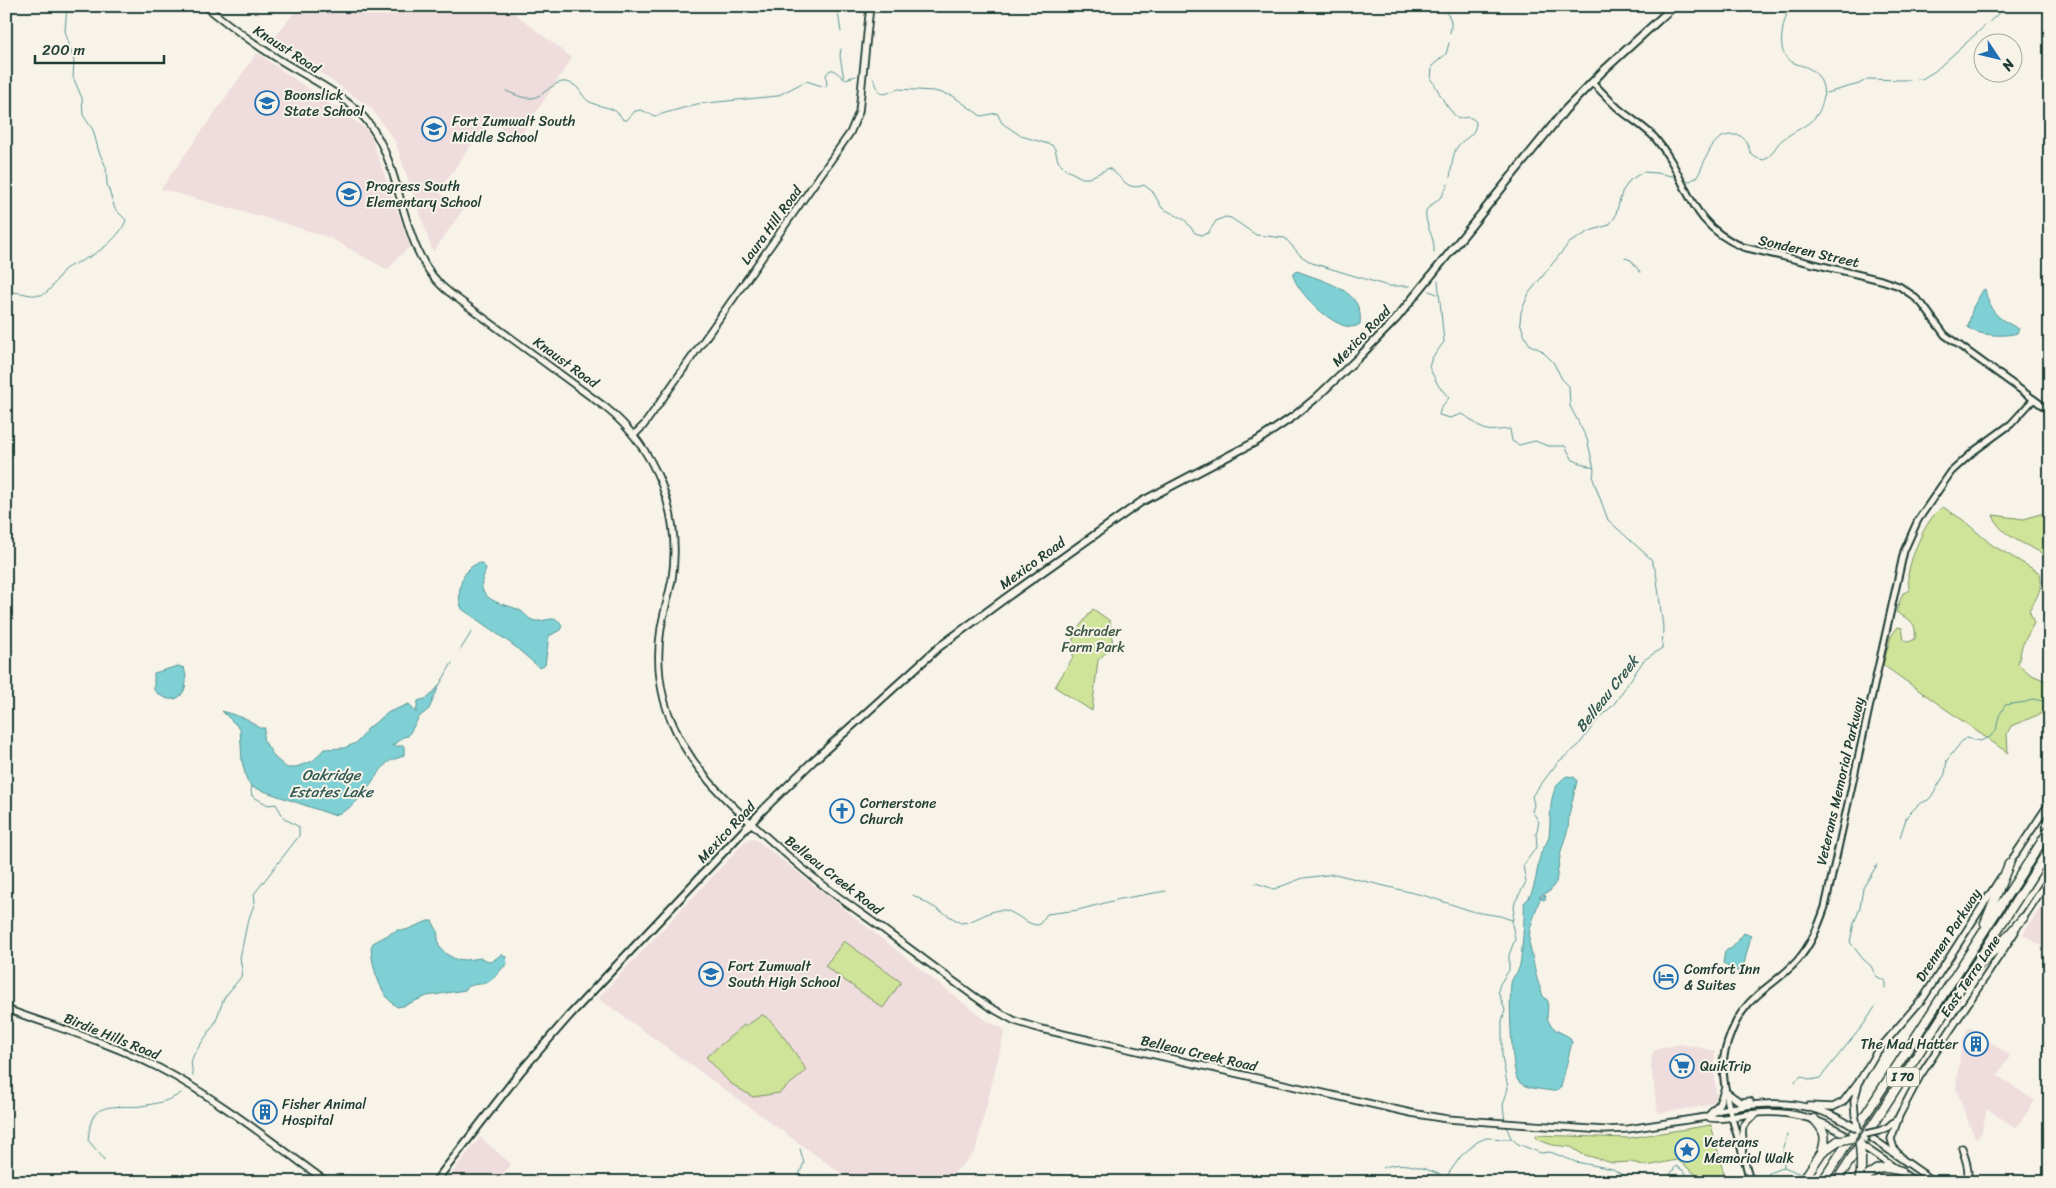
<svg xmlns="http://www.w3.org/2000/svg" width="2056" height="1188" font-family="Sriracha,sans-serif">
<style>
.built{fill:#efdcdd}
.green{fill:#cfe499;stroke:#779066}
.water{fill:#7ed0d4;stroke:#589594}
.lines{fill:none;stroke-linecap:round;stroke-linejoin:round}
.stream{stroke:#589594;stroke-width:1}
.tertiary-casing{stroke:#1f3d34;stroke-width:9}
.secondary-casing{stroke:#1f3d34;stroke-width:9}
.primary-casing{stroke:#1f3d34;stroke-width:10}
.motorway-casing{stroke:#1f3d34;stroke-width:11}
.tertiary{stroke:#f7f3e8;stroke-width:5}
.secondary{stroke:#f7f3e8;stroke-width:5.5}
.primary{stroke:#f7f3e8;stroke-width:6}
.motorway{stroke:#f7f3e8;stroke-width:8}
.secondary-bridge-casing{stroke:#1f3d34;stroke-width:9;stroke-linecap:butt}
.motorway-bridge-casing{stroke:#1f3d34;stroke-width:11;stroke-linecap:butt}
.secondary-bridge{stroke:#f7f3e8;stroke-width:5.5}
.motorway-bridge{stroke:#f7f3e8;stroke-width:8}
.labels{text-anchor:middle;stroke-width:4;stroke-linejoin:round;paint-order:stroke}
.shield{fill:#f7f3e8;stroke:#60746a;stroke-width:1}
.shield-label{font-size:12px;font-weight:bold;fill:#1f3d34}
.street-label{font-size:14px;fill:#1f3d34;stroke:#f7f3e8}
.poi-label{font-size:14px;fill:#1f3d34;stroke:#f7f3e8;text-anchor:start}
.park-label{font-size:14px;fill:#395643;stroke:#f7f3e8}
.water-label{font-size:15px;font-style:italic;fill:#325a54;stroke:#f7f3e8}
</style>
<rect width="100%" height="100%" fill="#f7f3e8"/>
<filter id="ink" filterUnits="userSpaceOnUse"><feTurbulence type="fractalNoise" baseFrequency=".02" numOctaves="2"/><feDisplacementMap in="SourceGraphic" scale="10" xChannelSelector="R" yChannelSelector="G"/><feConvolveMatrix kernelMatrix="1 2 1 2 8 2 1 2 1" color-interpolation-filters="sRGB"/></filter>
<g filter="url(#ink)">
<path class="built" d="M 299,6 L 505,6 L 572,58 L 518,139 L 489,120 L 438,192 L 463,210 L 433,252 L 395,141 L 371,108 L 273,40 Z
M 257,53 L 365,128 L 371,137 L 410,247 L 398,257 L 388,270 L 330,238 L 284,223 L 161,189 Z
M 751,838 L 755,839 L 984,1019 L 1005,1030 L 975,1152 L 945,1182 L 853,1182 L 598,998 L 747,840 Z
M 2050,893 L 2050,951 L 2023,934 Z
M 1969,1027 L 2010,1056 L 1997,1075 L 2035,1101 L 2016,1128 L 1987,1109 L 1981,1134 L 1976,1138 L 1969,1124 L 1956,1088 L 1962,1041 Z
M 1681,1044 L 1715,1051 L 1714,1069 L 1716,1096 L 1712,1103 L 1704,1106 L 1658,1113 L 1651,1067 L 1652,1055 L 1654,1051 L 1661,1048 Z
M 480,1137 L 511,1164 L 497,1182 L 445,1182 Z"/>
<path class="green" d="M 1943,507 L 1963,520 L 1992,545 L 2040,573 C 2044,586 2036,600 2029,610 L 2034,623 L 2022,646 L 2018,664 L 2030,674 L 2050,683 L 2050,710 L 2011,726 L 2007,734 L 2008,753 L 1883,665 L 1891,636 L 1898,627 L 1902,628 L 1904,640 L 1909,642 L 1915,639 C 1917,621 1909,620 1896,612 L 1903,593 L 1909,591 C 1909,586 1908,581 1908,575 C 1911,556 1926,517 1943,507 Z
M 2050,511 L 2050,558 C 2031,545 2000,538 1993,515 L 2024,519 Z
M 1093,609 L 1110,621 L 1113,646 L 1098,660 L 1092,711 L 1055,687 L 1073,657 L 1073,635 Z
M 844,941 L 901,982 L 883,1008 L 825,966 Z
M 762,1015 C 771,1016 798,1057 805,1068 L 805,1072 L 779,1093 L 753,1097 L 730,1083 L 706,1057 L 744,1025 L 746,1026 Z
M 1711,1125 L 1726,1182 L 1706,1182 L 1705,1179 C 1695,1177 1686,1164 1676,1160 L 1647,1166 L 1631,1162 L 1612,1163 L 1582,1154 L 1571,1147 L 1552,1145 L 1539,1140 L 1536,1137 L 1536,1135 L 1629,1138 Z"/>
<path class="water" d="M 1297,271 C 1322,281 1365,289 1360,324 C 1342,339 1296,292 1293,275 Z
M 1985,289 C 1990,314 1998,318 2019,329 L 2017,333 C 2006,337 1976,336 1968,327 L 1973,307 L 1983,290 Z
M 481,563 L 486,568 C 485,575 479,583 483,591 C 491,605 509,604 521,611 C 526,615 531,622 538,621 C 547,621 552,616 560,622 L 562,626 L 560,630 L 549,636 L 545,665 L 540,668 L 513,645 L 462,609 C 455,594 462,565 481,563 Z
M 178,666 L 184,668 C 192,691 176,712 154,690 L 154,673 Z
M 439,686 L 429,709 L 419,717 L 408,736 L 403,737 L 392,746 L 404,746 L 404,755 C 399,759 393,758 387,763 C 371,779 358,811 333,815 L 252,787 L 247,781 L 242,761 L 240,729 L 222,711 L 247,719 L 259,728 L 265,728 L 263,739 L 275,758 L 287,768 L 293,768 L 313,761 L 324,749 L 344,748 L 356,743 L 362,737 L 367,729 L 389,712 L 409,704 L 416,713 L 418,701 L 428,698 Z
M 1567,776 L 1574,777 L 1577,781 L 1569,815 L 1568,829 L 1561,851 L 1556,882 L 1550,891 L 1540,896 L 1540,898 L 1545,895 L 1546,898 L 1544,900 L 1541,899 L 1539,901 L 1530,929 L 1529,942 L 1537,979 L 1543,996 L 1548,1001 L 1547,1018 L 1550,1024 L 1556,1030 L 1569,1037 L 1572,1042 L 1561,1087 L 1557,1091 L 1552,1091 C 1542,1089 1526,1089 1519,1082 C 1511,1075 1509,998 1511,984 C 1511,978 1517,974 1519,968 C 1522,962 1525,909 1524,903 C 1537,893 1536,867 1541,853 C 1543,847 1548,843 1549,836 C 1552,816 1546,788 1567,776 Z
M 428,921 L 432,921 L 437,930 L 439,946 L 446,954 L 455,959 L 465,960 L 481,958 L 491,962 L 502,954 L 506,957 L 507,964 C 500,969 496,978 488,982 C 480,986 471,982 465,990 L 427,996 L 403,1006 L 397,1007 C 380,995 372,967 371,947 L 373,943 L 397,930 L 406,930 Z
M 1744,933 L 1751,936 L 1744,964 L 1738,971 L 1732,970 L 1723,963 L 1725,951 L 1732,948 Z"/>
<g class="lines">
<path class="stream" d="M 837,6 L 841,32
M 1440,6 C 1450,16 1453,19 1450,33
M 1449,43 L 1446,54 L 1432,66 L 1431,80 C 1437,86 1438,92 1442,98 C 1446,106 1452,112 1458,119 C 1465,117 1472,116 1476,122 C 1476,136 1465,137 1458,146 C 1452,153 1452,169 1450,177
M 841,49 L 840,56 L 844,79
M 873,78 L 880,93 L 885,94 L 898,89 L 934,91 L 953,96 L 981,116 L 997,113 L 1002,123 L 1021,136 L 1052,145 L 1055,149 L 1058,161 L 1067,170 L 1082,178 L 1089,178 L 1109,168 C 1122,177 1127,192 1144,185 L 1153,192 L 1162,208 L 1185,220 L 1195,233 L 1202,235 L 1208,233 L 1216,221 L 1225,217 L 1231,218 L 1256,235 L 1285,238 L 1301,256 L 1312,263 L 1388,286 L 1410,286
M 845,79 L 856,76
M 506,91 C 514,94 523,99 532,98 C 548,95 556,74 574,85 C 581,89 583,99 590,102 C 603,109 615,105 623,120 L 627,120 L 635,111 L 641,110 L 655,116 L 697,104 L 777,96 L 806,81 L 825,87 L 827,84 L 826,75 L 830,70 L 834,70 L 844,79
M 1826,93 L 1859,84 L 1868,79 L 1904,80 L 1922,79 L 1935,71 L 1998,14
M 1683,179 L 1690,181 L 1697,177 C 1706,162 1710,134 1733,135 C 1737,135 1741,135 1744,139 C 1753,149 1745,156 1764,160 C 1774,154 1774,147 1782,140 C 1792,132 1808,126 1816,116 C 1827,102 1827,79 1810,69 C 1804,65 1795,65 1789,60 C 1775,50 1784,19 1790,6
M 1434,253 C 1436,237 1424,226 1426,210 L 1442,196 L 1448,184
M 1625,258 L 1631,260 L 1640,272
M 1438,281 L 1444,342 L 1432,358 L 1429,367 L 1438,385 L 1449,398 L 1441,407 L 1439,415 L 1450,418 L 1462,414 C 1470,418 1475,424 1482,428 C 1489,433 1501,429 1510,429 L 1512,441 L 1519,445 L 1535,441 L 1548,446 L 1565,446 L 1573,460 L 1593,468
M 1429,291 L 1437,294
M 6,293 C 18,290 30,297 41,295 C 51,293 57,277 64,270 C 69,265 79,263 85,259 C 100,252 121,236 126,220 L 115,209 L 107,184 L 106,167 L 99,152 L 93,130 L 83,115 L 82,98 L 73,77 L 74,61 L 65,31 L 67,6
M 461,649 L 472,631
M 439,686 L 452,663
M 1900,837 L 1907,816 L 1919,804 L 1928,800 L 1931,797 L 1945,774 L 1947,760 L 1962,741 L 1967,738 L 1980,741 L 1990,737 L 1996,730 L 1999,716 L 2005,705 L 2026,702 L 2033,699 L 2042,701 L 2050,699
M 1877,865 L 1863,888 L 1860,908 L 1854,923 L 1850,942 L 1863,959 L 1871,966 L 1876,976 L 1885,981 L 1885,988
M 1256,883 L 1274,889 L 1303,878 L 1335,874 L 1426,896 L 1475,912 L 1500,916 L 1512,920
M 913,895 L 961,923 C 975,922 986,912 999,910 C 1014,908 1025,926 1039,925 L 1047,914 L 1078,910 L 1120,899 L 1166,891
M 193,1076 L 191,1062 L 194,1054 L 215,1023 L 224,998 L 241,977 L 242,969 L 240,958 L 247,924 L 255,902 L 254,894 L 299,836 L 299,827 L 284,818 L 276,804 L 268,805 L 252,796 L 251,791 L 252,787
M 1795,1083 L 1797,1079 L 1802,1076 L 1810,1080 L 1820,1078 L 1864,1024 L 1875,1007
M 1505,1122 L 1503,1105 L 1508,1088 L 1502,1057 L 1502,1021 L 1505,1010 L 1498,991 L 1500,984 L 1509,970 L 1509,955 L 1515,939 L 1512,924 L 1515,902 L 1526,882 L 1523,866 L 1537,846 L 1536,834 L 1539,822 L 1532,811 L 1534,805 L 1532,796 L 1558,762 L 1578,746 L 1595,723 L 1614,704 L 1644,660 L 1662,648 L 1663,627 L 1656,572 L 1651,559 L 1608,520 L 1593,479 L 1594,469 L 1587,439 L 1570,406 L 1569,386 L 1562,379 L 1553,362 L 1541,350 L 1530,345 L 1525,337 L 1520,322 L 1521,312 L 1529,293 L 1569,243 L 1590,231 L 1609,225 L 1615,217 L 1622,192 L 1630,180 L 1643,172 L 1657,173 L 1677,177
M 1506,1126 L 1511,1138 L 1518,1144 L 1541,1153 L 1550,1152 L 1576,1162 L 1613,1169 L 1633,1182
M 104,1161 L 103,1158 L 88,1140 C 89,1133 90,1120 95,1114 C 105,1103 128,1108 141,1106 C 154,1104 171,1101 181,1093
M 1784,1167 L 1783,1151 L 1787,1135
M 1383,1168 C 1402,1159 1427,1169 1446,1177 L 1461,1156 L 1477,1142 L 1486,1138 L 1511,1139
M 1809,1179 L 1813,1182
M 796,1182 L 804,1163 L 800,1149
M 1356,1182 L 1358,1181
M 1665,1182 L 1676,1166 L 1684,1171 L 1691,1182
M 1761,1182 L 1769,1173 L 1784,1167 L 1803,1175"/>
<g class="tertiary-casing">
<path id="tertiary" d="M 1592,82 C 1601,91 1610,101 1619,109 C 1631,119 1645,127 1655,138 C 1690,179 1685,223 1743,247 L 1881,280 L 1899,286 L 1912,295 L 1922,304 L 1945,335 L 2050,411
M 1750,1182 C 1742,1143 1724,1107 1723,1066 C 1723,1055 1727,1043 1731,1033 C 1746,994 1771,989 1797,961 C 1811,945 1818,927 1825,907 L 1904,551 L 1918,520 L 1951,472 L 1974,451 L 2011,424 L 2033,400"/>
</g>
<g class="secondary-casing">
<path id="secondary" d="M 205,6 C 227,23 248,40 272,55 C 302,75 350,96 370,125 C 406,174 399,255 450,293 L 605,407 C 656,448 682,514 672,579 C 669,595 664,611 661,628 C 656,659 659,694 672,722 C 691,768 725,800 761,832 C 781,850 801,868 823,885 C 845,903 869,918 891,935 C 924,959 955,983 988,1006 L 1015,1021 L 1041,1029 L 1411,1113 L 1447,1119 L 1604,1130 L 1628,1129 L 1706,1117 C 1720,1121 1735,1116 1749,1114 C 1783,1109 1813,1116 1843,1133
M 634,435 L 644,425 L 850,133 L 859,112 L 870,6
M 2007,867 L 2050,802
M 2022,920 L 2050,877
M 6,1009 C 58,1028 111,1043 159,1068 C 219,1099 273,1143 327,1182
M 1726,1092 L 1740,1102 L 1750,1101
M 1809,1106 L 1833,1107 L 1843,1102 L 1862,1077 L 1876,1053 L 1924,997 L 2001,877
M 1712,1111 L 1719,1104 L 1725,1088
M 1855,1115 L 1854,1101 L 1859,1083
M 1706,1117 C 1715,1109 1726,1109 1738,1107 C 1778,1100 1814,1103 1849,1124
M 1879,1131 L 1888,1127 L 1896,1120
M 1873,1139 L 1935,1182
M 1962,1148 C 1965,1159 1971,1171 1966,1182
M 1867,1149 L 1916,1182
M 1742,1152 C 1747,1130 1733,1131 1756,1114
M 1901,1157 L 1894,1149 L 1891,1139 L 1899,1116 L 1920,1076 L 2015,932"/>
</g>
<g class="primary-casing">
<path id="primary" d="M 435,1182 L 521,1071 L 569,1016 L 764,809 L 813,761 L 939,647 L 1007,597 L 1141,502 L 1257,441 L 1294,416 L 1316,398 L 1360,356 L 1396,319 L 1565,110 L 1603,71 L 1674,6"/>
</g>
<g class="motorway-casing">
<path id="motorway" d="M 1985,923 L 2009,864
M 1979,965 L 2001,944 L 2023,918
M 1814,1119 C 1825,1131 1827,1136 1822,1152
M 1802,1182 L 1822,1152 L 1838,1141
M 1822,1182 L 2050,829
M 1836,1182 L 2050,848
M 1859,1182 L 1861,1172 L 1861,1158
M 1862,1182 C 1876,1167 1881,1165 1901,1171"/>
</g>
<use href="#tertiary" class="tertiary"/>
<use href="#secondary" class="secondary"/>
<use href="#primary" class="primary"/>
<use href="#motorway" class="motorway"/>
<g class="secondary-bridge-casing">
<path id="secondary-bridge" d="M 1855,1115 L 1858,1129
M 1849,1124 L 1858,1129
M 1866,1134 L 1879,1131
M 1860,1144 L 1867,1149"/>
</g>
<g class="motorway-bridge-casing">
<path id="motorway-bridge" d="M 1838,1141 L 1851,1138
M 1860,1144 L 1861,1158"/>
</g>
<use href="#secondary-bridge" class="secondary-bridge"/>
<use href="#motorway-bridge" class="motorway-bridge"/>
</g>
</g>
<defs>
<g id="school-ring" transform="scale(1.25)"><circle r="9.5" fill="#f7f3e8" stroke="#1f6fb2" stroke-width="1.5"/><path d="M0-5L7-2L0 1L-7-2ZM-4 1L0 2.5L4 1V4Q0 6-4 4Z" fill="#1f6fb2"/></g>
<g id="church-ring" transform="scale(1.25)"><circle r="9.5" fill="#f7f3e8" stroke="#1f6fb2" stroke-width="1.5"/><path d="M-1.2-6h2.4v3.5h3.3v2.4h-3.3V6h-2.4V-.1h-3.3v-2.4h3.3Z" fill="#1f6fb2"/></g>
<g id="hotel-ring" transform="scale(1.25)"><circle r="9.5" fill="#f7f3e8" stroke="#1f6fb2" stroke-width="1.5"/><path d="M-6-4.5h1.5V1H6V5H4.5V3h-9V5H-6ZM-4 0a1.8 1.8 0 1 1 3.6 0ZM.5 0V-2.5h3Q6-2.5 6 0Z" fill="#1f6fb2"/></g>
<g id="building-ring" transform="scale(1.25)"><circle r="9.5" fill="#f7f3e8" stroke="#1f6fb2" stroke-width="1.5"/><path d="M-4-6H4V6H1V3H-1V6H-4ZM-2.5-4.3h1.7v1.8h-1.7ZM.8-4.3h1.7v1.8H.8ZM-2.5-1h1.7V.8h-1.7ZM.8-1h1.7V.8H.8Z" fill="#1f6fb2"/></g>
<g id="supermarket-ring" transform="scale(1.25)"><circle r="9.5" fill="#f7f3e8" stroke="#1f6fb2" stroke-width="1.5"/><path d="M-6-5.5h2.5l.6 2H6L4.5 2H-2.5L-4.4-4H-6ZM-1.5 3.2a1.3 1.3 0 1 0 .1 0ZM3 3.2a1.3 1.3 0 1 0 .1 0Z" fill="#1f6fb2"/></g>
<g id="sight-ring" transform="scale(1.25)"><circle r="9.5" fill="#f7f3e8" stroke="#1f6fb2" stroke-width="1.5"/><path d="M0-6L1.8-2.2L6-1.7L2.9 1.2L3.7 5.4L0 3.3L-3.7 5.4L-2.9 1.2L-6-1.7L-1.8-2.2Z" fill="#1f6fb2"/></g>
</defs>
<g fill-rule="evenodd">
<use href="#school-ring" x="267" y="103"/>
<use href="#school-ring" x="434" y="129"/>
<use href="#school-ring" x="349" y="194"/>
<use href="#church-ring" x="842" y="811"/>
<use href="#school-ring" x="711" y="974"/>
<use href="#hotel-ring" x="1666" y="977"/>
<use href="#building-ring" x="1976" y="1044"/>
<use href="#supermarket-ring" x="1682" y="1066"/>
<use href="#building-ring" x="265" y="1112"/>
<use href="#sight-ring" x="1687" y="1150"/>
</g>
<g class="labels">
<rect class="shield" x="1887" y="1067.5" width="32" height="19" rx="4"/>
<g class="shield-label">
<text x="1903" y="1081">I 70</text>
</g>
<g class="street-label">
<text transform="translate(287 49) rotate(33)" y="5">Knaust Road</text>
<text transform="translate(771 225) rotate(-54)" y="5">Laura Hill Road</text>
<text transform="translate(1809 251) rotate(13)" y="5">Sonderen Street</text>
<text transform="translate(1361 336) rotate(-46)" y="5">Mexico Road</text>
<text transform="translate(566 362) rotate(36)" y="5">Knaust Road</text>
<text transform="translate(1032 563) rotate(-36)" y="5">Mexico Road</text>
<text transform="translate(1840 781) rotate(-77)" y="5">Veterans Memorial Parkway</text>
<text transform="translate(726 832) rotate(-47)" y="5">Mexico Road</text>
<text transform="translate(834 875) rotate(38)" y="5">Belleau Creek Road</text>
<text transform="translate(1948 935) rotate(-57)" y="5">Drennen Parkway</text>
<text transform="translate(1970 976) rotate(-56)" y="5">East Terra Lane</text>
<text transform="translate(112 1036) rotate(22)" y="5">Birdie Hills Road</text>
<text transform="translate(1199 1053) rotate(13)" y="5">Belleau Creek Road</text>
</g>
<g class="poi-label">
<text x="284" y="100">Boonslick<tspan x="284" dy="16">State School</tspan></text>
<text x="452" y="126">Fort Zumwalt South<tspan x="452" dy="16">Middle School</tspan></text>
<text x="366" y="191">Progress South<tspan x="366" dy="16">Elementary School</tspan></text>
<text x="860" y="808">Cornerstone<tspan x="860" dy="16">Church</tspan></text>
<text x="728" y="971">Fort Zumwalt<tspan x="728" dy="16">South High School</tspan></text>
<text x="1684" y="974">Comfort Inn<tspan x="1684" dy="16">&amp; Suites</tspan></text>
<text x="1958" y="1049" text-anchor="end">The Mad Hatter</text>
<text x="1700" y="1071">QuikTrip</text>
<text x="282" y="1109">Fisher Animal<tspan x="282" dy="16">Hospital</tspan></text>
<text x="1704" y="1147">Veterans<tspan x="1704" dy="16">Memorial Walk</tspan></text>
</g>
<g class="park-label">
<text x="1093" y="636">Schrader<tspan x="1093" dy="16">Farm Park</tspan></text>
</g>
<g class="water-label">
<text transform="translate(1607 694) rotate(-52)" y="5">Belleau Creek</text>
<text x="331" y="780">Oakridge<tspan x="331" dy="17">Estates Lake</tspan></text>
</g>
</g>
<rect width="2056" height="1188" fill="none" stroke="#f7f3e8" stroke-width="25"/>
<rect x="12" y="12" width="2031" height="1163" fill="none" stroke="#1f3d34" stroke-width="2" filter="url(#ink)"/>
<g transform="translate(1998 58) rotate(125)"><circle r="24" fill="#f7f3e8" stroke="#a1aaa0"/>
<path d="M0-4L9 19L0 12L-9 19Z" fill="#1f6fb2"/>
<text y="-8" font-size="14" font-weight="bold" text-anchor="middle" fill="#1f3d34">N</text>
</g>
<path d="M35 55v8h129v-8" fill="none" stroke="#1f3d34" stroke-width="2.5"/>
<text x="42" y="55" font-size="15" fill="#1f3d34" stroke="#f7f3e8" stroke-width="4" paint-order="stroke">200 m</text>
</svg>
